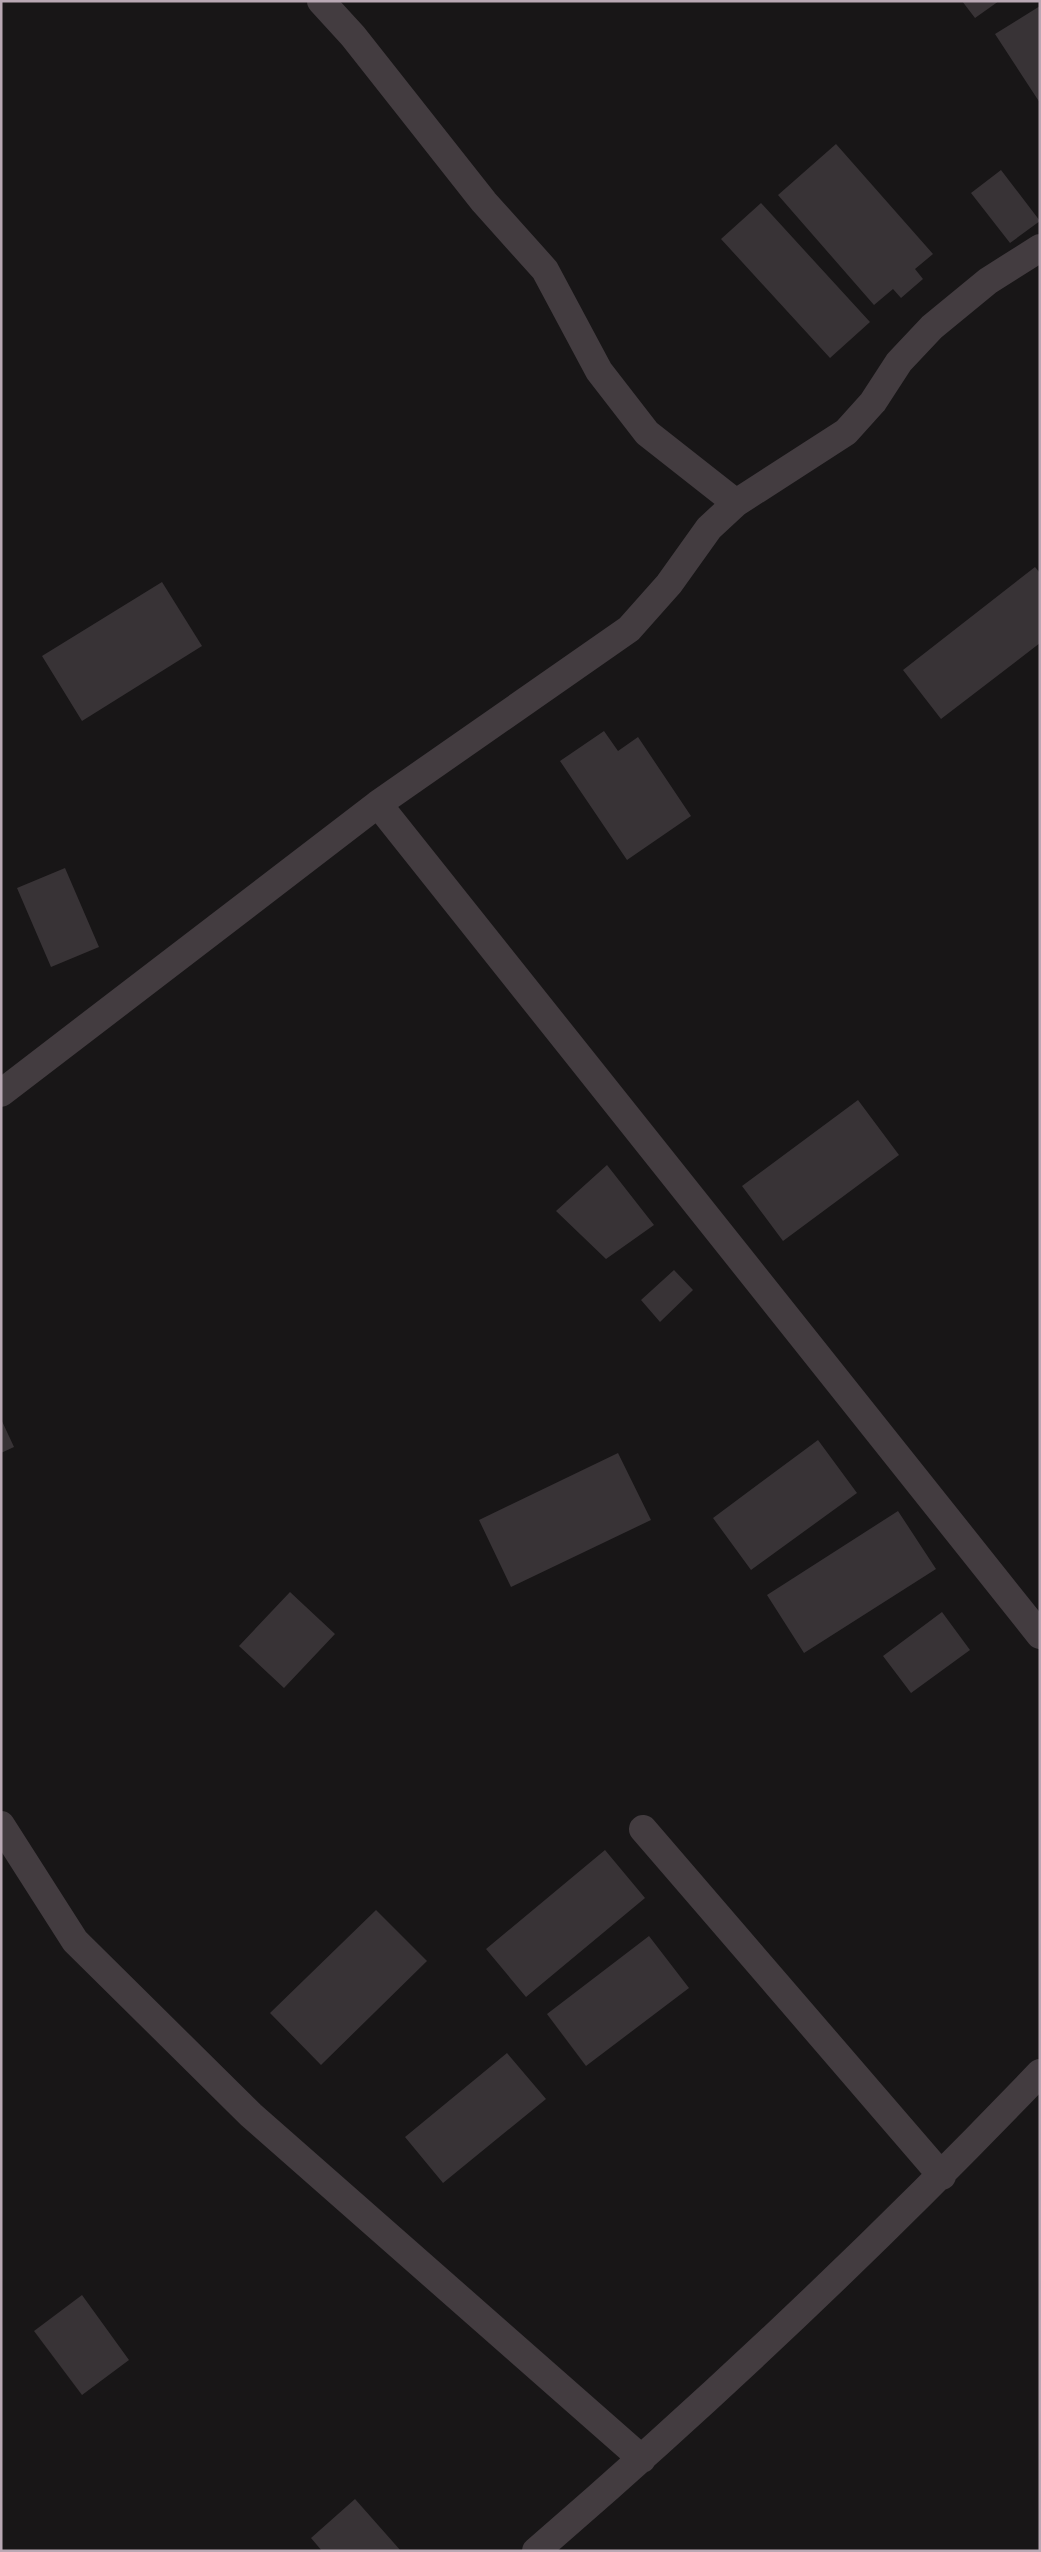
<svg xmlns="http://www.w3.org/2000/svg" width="1041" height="2552" font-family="Lato,sans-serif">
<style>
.building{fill:#383336}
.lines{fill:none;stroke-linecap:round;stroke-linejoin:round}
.minor{stroke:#433c40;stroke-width:28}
</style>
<rect width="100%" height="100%" fill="#181617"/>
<path class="building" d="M 962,1 L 999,1 L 975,18 Z
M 1040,6 L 1040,103 L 995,34 Z
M 836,144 L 933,254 L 915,269 L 923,279 L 901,298 L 893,289 L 874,305 L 778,195 Z
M 1001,170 L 1040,221 L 1010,243 L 971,193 Z
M 761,203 L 870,322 L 830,358 L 721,239 Z
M 1035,567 L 1040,573 L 1040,643 L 941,719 L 903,670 Z
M 162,582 L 202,646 L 82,721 L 42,656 Z
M 604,731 L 618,751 L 638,737 L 691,816 L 627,860 L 560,761 Z
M 65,868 L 99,947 L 51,967 L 17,888 Z
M 858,1100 L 899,1155 L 783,1241 L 742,1186 Z
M 607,1165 L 654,1225 L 606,1259 L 556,1211 Z
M 674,1270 L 693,1290 L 660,1322 L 641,1300 Z
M 1,1419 L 14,1447 L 1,1453 Z
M 818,1440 L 857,1493 L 751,1570 L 713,1518 Z
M 618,1453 L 651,1520 L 511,1587 L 479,1520 Z
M 898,1511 L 936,1569 L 804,1653 L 767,1595 Z
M 290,1592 L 335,1634 L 284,1688 L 239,1646 Z
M 942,1612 L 970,1650 L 911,1693 L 883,1656 Z
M 605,1850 L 645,1898 L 526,1997 L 486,1949 Z
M 376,1910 L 427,1961 L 321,2065 L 270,2013 Z
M 649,1936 L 689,1988 L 586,2066 L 547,2014 Z
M 507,2053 L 546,2099 L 443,2183 L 405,2137 Z
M 82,2295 L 129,2360 L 82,2395 L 34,2331 Z
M 355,2499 L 401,2551 L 322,2551 L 311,2538 Z"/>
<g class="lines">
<path class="minor" d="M 321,1 L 353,36 L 484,202 L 545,270 L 599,371 L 647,433 L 736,503
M 378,804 L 1040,1635
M 1,1093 L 378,804 L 629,629 L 669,584 L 709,528 L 736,503 L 846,432 L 873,402 L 899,362 L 932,327 L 988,281 L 1040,248
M 1,1825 L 75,1941 L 251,2115 L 642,2459
M 643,1829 L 942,2176
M 536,2551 C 711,2400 880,2240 1040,2073"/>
</g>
<rect width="1041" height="2552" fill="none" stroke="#b9a8b4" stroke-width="5"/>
</svg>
